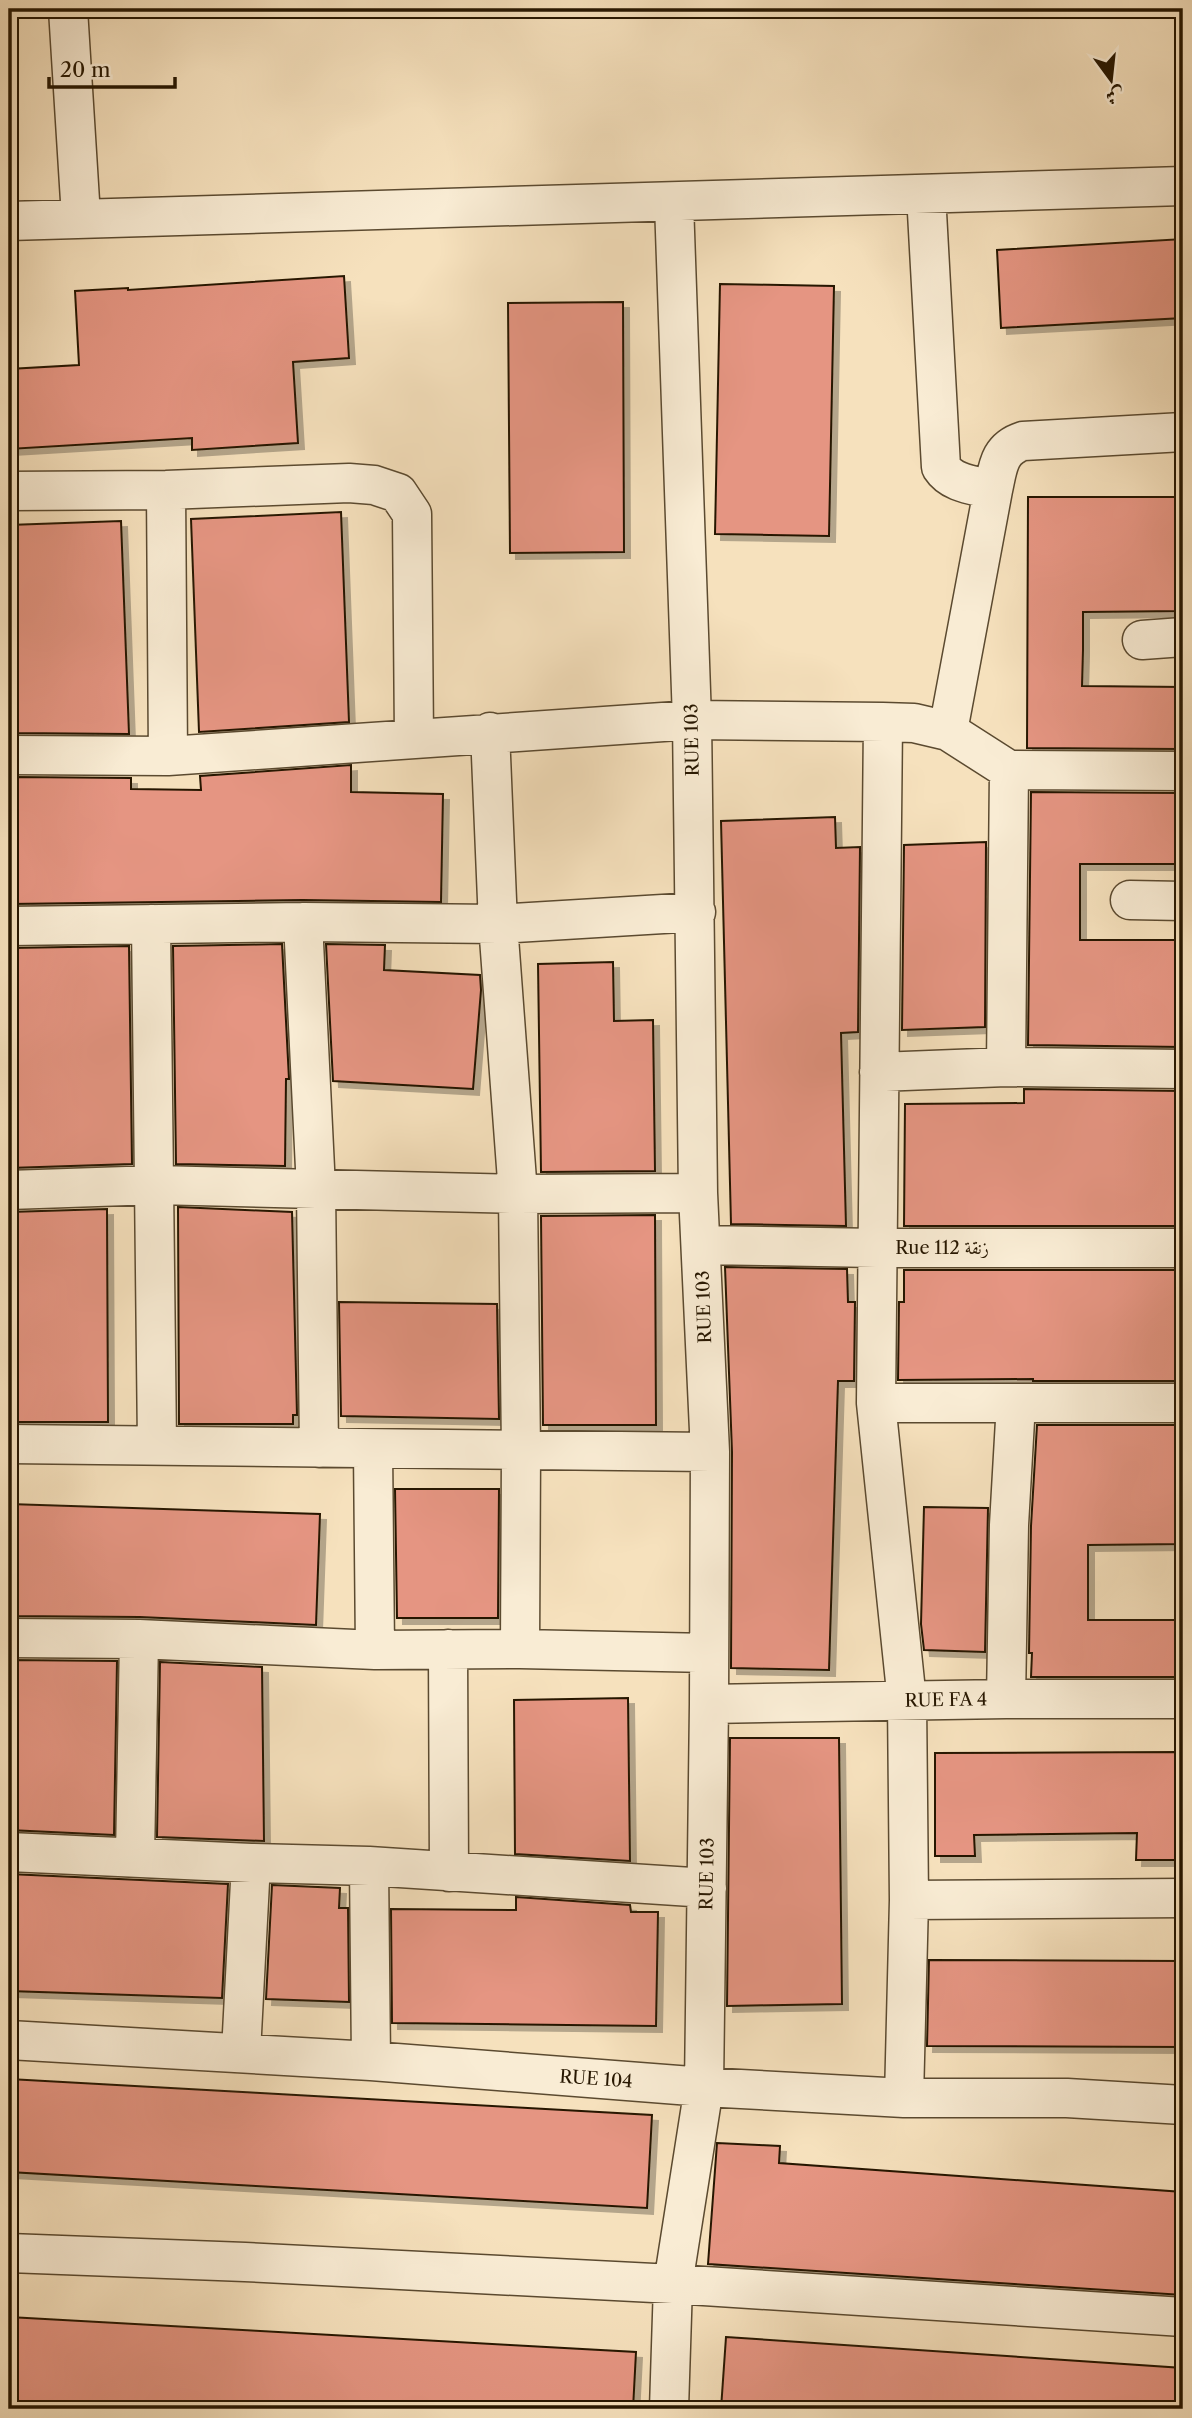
<svg xmlns="http://www.w3.org/2000/svg" width="1192" height="2418" font-family="'Libre Caslon Text',Amiri,serif">
<style>
.building{fill:#e59582;stroke:#271701;stroke-width:2;filter:url(#shadow)}
.lines{fill:none;stroke-linecap:round;stroke-linejoin:round}
.minor-casing{stroke:#5b4a30;stroke-width:41}
.minor{stroke:#f9ecd4;stroke-width:38}
.labels{text-anchor:middle;stroke-width:5;stroke-linejoin:round;paint-order:stroke}
.street-label{font-size:18px;fill:#271701;stroke:#f9ecd4}
</style>
<defs>
<filter id="shadow"><feDropShadow dx="6" dy="6" stdDeviation="0" flood-color="#0004"/></filter>
</defs>
<rect width="100%" height="100%" fill="#f6e1bd"/>
<filter id="stains"><feTurbulence type="fractalNoise" baseFrequency=".00286" numOctaves="4"/><feColorMatrix values="0 0 0 0 .2 0 0 0 0 .09 0 0 0 0 .02 0 0 0 .5 -.17"/></filter>
<radialGradient id="worn" r=".72"><stop offset=".6" stop-color="#630" stop-opacity="0"/><stop offset="1" stop-color="#630" stop-opacity=".3"/></radialGradient>
<path class="building" d="M 1183,239 L 1183,318 L 1001,328 L 997,250 Z
M 344,276 L 349,358 L 293,362 L 298,443 L 192,450 L 192,438 L 9,449 L 9,369 L 79,365 L 75,291 L 128,288 L 128,290 Z
M 720,284 L 834,286 L 829,536 L 715,534 Z
M 623,302 L 624,552 L 510,553 L 508,303 Z
M 1028,497 L 1183,497 L 1183,611 L 1083,612 L 1083,650 L 1082,686 L 1183,687 L 1180,749 L 1027,748 Z
M 341,512 L 349,722 L 199,732 L 191,519 Z
M 121,521 L 129,734 L 14,733 L 9,525 Z
M 351,765 L 351,792 L 443,794 L 441,902 L 303,900 L 9,904 L 9,787 L 16,787 L 16,777 L 131,778 L 131,789 L 201,790 L 200,776 Z
M 1031,792 L 1180,793 L 1180,864 L 1080,864 L 1080,940 L 1183,940 L 1183,1047 L 1028,1045 Z
M 835,817 L 836,848 L 860,847 L 858,1032 L 841,1033 L 846,1226 L 731,1224 L 721,821 Z
M 986,842 L 985,1027 L 902,1030 L 904,845 Z
M 282,944 L 289,1079 L 286,1079 L 285,1166 L 176,1164 L 173,946 Z
M 326,944 L 385,945 L 384,970 L 480,975 L 481,990 L 473,1089 L 333,1081 Z
M 129,946 L 132,1164 L 9,1168 L 9,948 Z
M 613,962 L 614,1021 L 653,1020 L 655,1171 L 541,1172 L 538,964 Z
M 1024,1089 L 1183,1091 L 1183,1226 L 904,1226 L 905,1104 L 1024,1103 Z
M 178,1207 L 292,1212 L 297,1415 L 293,1415 L 293,1424 L 179,1424 Z
M 107,1209 L 108,1422 L 9,1422 L 9,1212 Z
M 655,1215 L 656,1425 L 543,1425 L 541,1216 Z
M 725,1267 L 847,1269 L 848,1302 L 855,1302 L 854,1381 L 838,1381 L 829,1670 L 731,1668 L 732,1452 Z
M 904,1270 L 1183,1270 L 1183,1381 L 1033,1381 L 1033,1379 L 898,1380 L 899,1302 L 904,1302 Z
M 339,1302 L 497,1304 L 499,1419 L 341,1416 Z
M 1037,1425 L 1183,1425 L 1183,1544 L 1088,1545 L 1088,1620 L 1183,1620 L 1183,1677 L 1031,1677 L 1032,1653 L 1029,1653 L 1031,1526 Z
M 395,1489 L 499,1489 L 498,1618 L 397,1618 Z
M 9,1504 L 320,1514 L 316,1625 L 140,1617 L 9,1616 Z
M 924,1507 L 988,1508 L 985,1652 L 924,1650 L 921,1624 Z
M 9,1660 L 117,1661 L 114,1835 L 9,1830 Z
M 160,1662 L 262,1667 L 264,1841 L 157,1837 Z
M 628,1698 L 630,1861 L 515,1854 L 514,1700 Z
M 730,1738 L 839,1738 L 842,2004 L 727,2006 Z
M 1178,1752 L 1178,1860 L 1136,1860 L 1137,1833 L 974,1835 L 975,1856 L 935,1856 L 935,1753 Z
M 9,1874 L 228,1884 L 222,1998 L 9,1991 Z
M 272,1885 L 340,1888 L 339,1908 L 348,1908 L 349,2002 L 266,1999 Z
M 516,1897 L 630,1905 L 631,1912 L 658,1912 L 656,2026 L 392,2023 L 391,1909 L 516,1910 Z
M 929,1960 L 1183,1961 L 1183,2047 L 927,2046 Z
M 9,2079 L 652,2115 L 647,2208 L 9,2172 Z
M 717,2143 L 780,2146 L 779,2163 L 1183,2192 L 1183,2295 L 708,2264 Z
M 9,2317 L 636,2352 L 633,2409 L 9,2409 Z
M 726,2337 L 1183,2368 L 1183,2409 L 721,2409 Z"/>
<g class="lines">
<g class="minor-casing">
<path id="minor" d="M 68,9 L 81,217
M 926,194 L 941,467 C 952,484 974,485 993,490
M 9,221 L 1183,186
M 166,490 L 168,756
M 9,491 L 166,490 L 349,483 L 374,485 L 398,493 L 412,514 L 414,739
M 1142,640 L 1183,637
M 883,722 L 876,1403 L 907,1701 L 909,1900 L 904,2098
M 948,731 L 993,490 C 998,468 998,449 1023,441 L 1183,432
M 490,732 L 498,924 L 518,1194 L 521,1451 L 520,1649
M 9,755 L 168,756 L 692,720 L 883,722 L 914,723 L 948,731 L 1009,770 L 1183,771
M 1130,900 L 1183,901
M 303,922 L 316,1189 L 319,1448
M 151,924 L 157,1444
M 9,926 L 303,922 L 498,924 L 696,912
M 1006,1067 L 1009,770
M 879,1072 L 1006,1067 L 1183,1069
M 9,1190 L 156,1185 L 518,1194 L 698,1193
M 701,1245 L 876,1248 L 1183,1248
M 876,1403 L 1183,1403
M 9,1444 L 710,1452
M 373,1449 L 375,1650
M 9,1638 L 139,1639 L 375,1650 L 520,1649 L 709,1653
M 448,1649 L 449,1872
M 1006,1699 L 1009,1525 L 1016,1403
M 709,1704 L 1006,1699 L 1183,1699
M 9,1852 L 251,1863 L 369,1866 L 707,1888
M 135,1857 L 139,1639
M 369,1866 L 371,2061
M 909,1900 L 1183,1898
M 9,2040 L 371,2061 L 704,2087 L 904,2098 L 1067,2098 L 1183,2105
M 241,2052 L 251,1863
M 9,2253 L 245,2262 L 673,2284 L 1183,2317
M 669,2409 L 673,2284 L 704,2087 L 709,1704 L 710,1452 L 698,1193 L 692,720 L 674,203"/>
</g>
<use href="#minor" class="minor"/>
</g>
<g class="labels">
<g class="street-label">
<text transform="translate(692 740) rotate(-91)" y="6">RUE 103</text>
<text x="942" y="1254">Rue 112 زنقة</text>
<text transform="translate(704 1307) rotate(-92)" y="6">RUE 103</text>
<text transform="translate(946 1700) rotate(-1)" y="6">RUE FA 4</text>
<text transform="translate(707 1874) rotate(-89)" y="6">RUE 103</text>
<text transform="translate(596 2079) rotate(4)" y="6">RUE 104</text>
</g>
</g>
<rect width="1192" height="2418" fill="none" stroke="#f6e1bd" stroke-width="35"/>
<rect x="10" y="10" width="1171" height="2397" fill="none" stroke="#271701" stroke-width="3.5"/>
<rect x="18" y="18" width="1157" height="2383" fill="none" stroke="#271701" stroke-width="2"/>
<g transform="translate(1111 80) rotate(165)" stroke="#f9ecd4" stroke-width="5" paint-order="stroke">
<path d="M0-5L12 26L0 18L-12 26Z" fill="#271701"/>
<text y="-10" font-size="19" font-weight="bold" text-anchor="middle" fill="#271701">ش</text>
</g>
<path d="M49 77v10h126v-10" fill="none" stroke="#271701" stroke-width="3.5"/>
<text x="60" y="77" font-size="21" fill="#271701" stroke="#f9ecd4" stroke-width="5" paint-order="stroke">20 m</text>
<rect width="100%" height="100%" filter="url(#stains)"/>
<rect width="100%" height="100%" fill="url(#worn)"/>
</svg>
